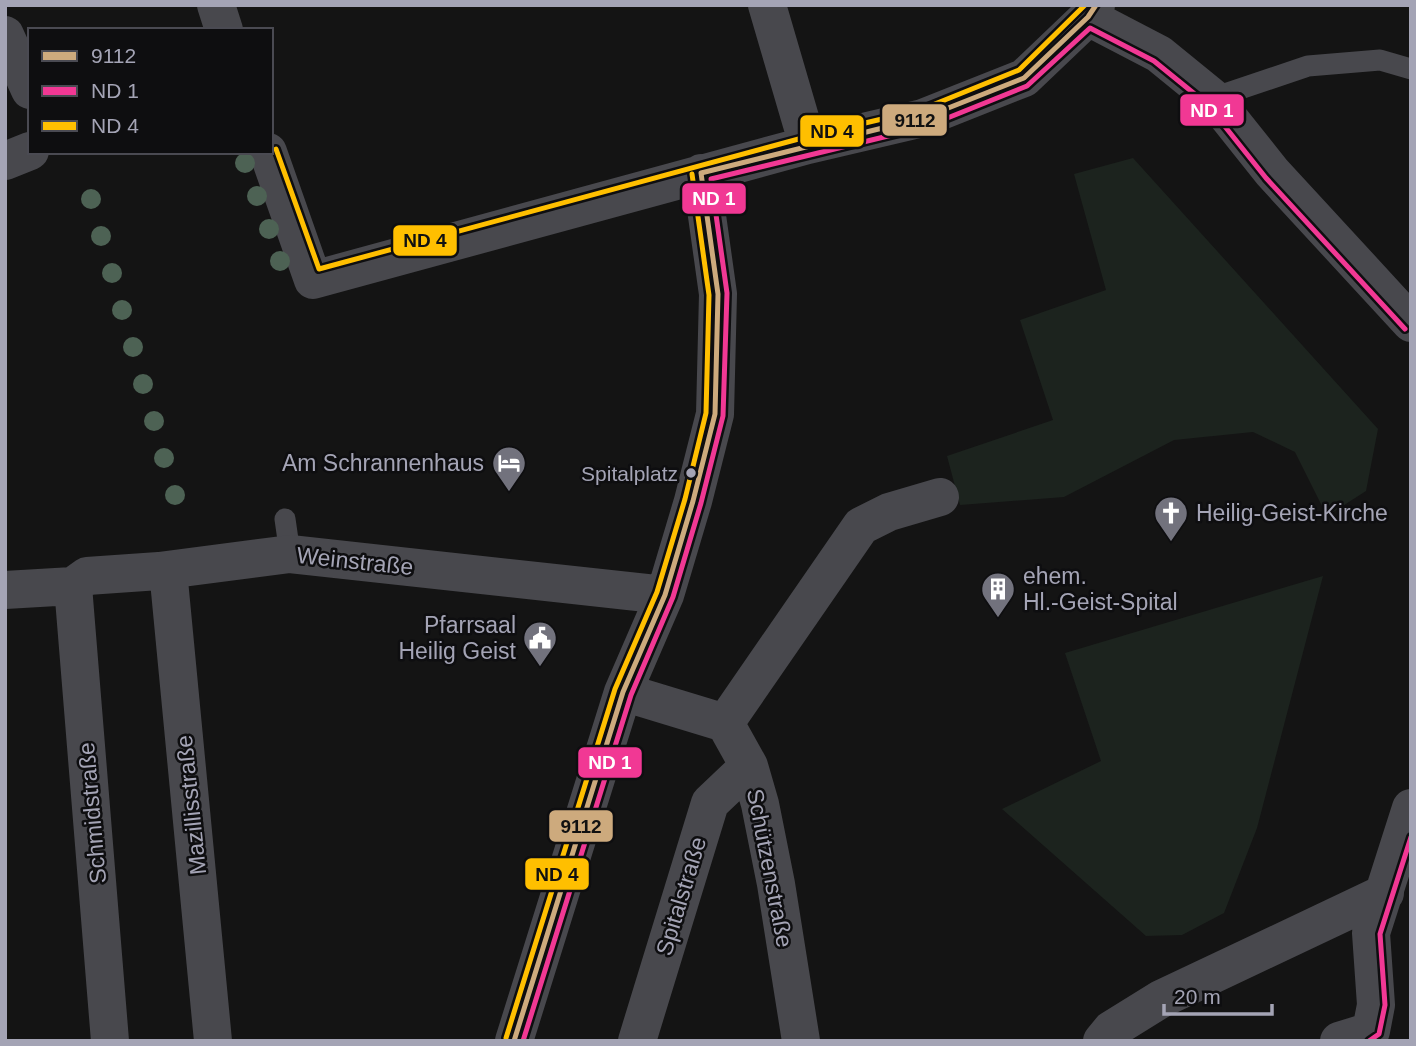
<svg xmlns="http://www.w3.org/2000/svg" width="1416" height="1046" font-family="Arial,sans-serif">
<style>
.green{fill:#1c231e}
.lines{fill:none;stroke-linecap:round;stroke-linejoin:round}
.service{stroke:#48484d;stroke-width:21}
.minor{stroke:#48484d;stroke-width:38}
.bus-1-casing{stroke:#0e0e10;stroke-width:10}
.bus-2-casing{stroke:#0e0e10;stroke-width:10}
.bus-3-casing{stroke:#0e0e10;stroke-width:10}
.bus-1{stroke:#cdaa7d;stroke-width:5}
.bus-2{stroke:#f13894;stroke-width:5}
.bus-3{stroke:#ffbf00;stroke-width:5}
.tree{fill:#4d6254}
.bus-dot{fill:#a4a4b5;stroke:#0e0e10;stroke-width:2.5}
.labels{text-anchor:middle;stroke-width:5;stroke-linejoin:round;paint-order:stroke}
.bus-label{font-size:21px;fill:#a4a4b5;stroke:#0e0e10;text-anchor:end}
.poi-label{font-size:23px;fill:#a4a4b5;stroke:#0e0e10;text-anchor:end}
.street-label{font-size:23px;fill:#a4a4b5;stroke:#0e0e10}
.line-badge{stroke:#0e0e10;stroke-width:2.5}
.badge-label{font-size:19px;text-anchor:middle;font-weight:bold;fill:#fff}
.pale-badge-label{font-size:19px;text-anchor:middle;font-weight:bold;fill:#111}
</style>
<rect width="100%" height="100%" fill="#141414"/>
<path class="green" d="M 1133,158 L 1378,429 L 1366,491 L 1327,516 L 1295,452 L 1253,432 L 1174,440 L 1064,497 L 960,505 L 947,456 L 1053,420 L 1020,320 L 1106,290 L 1074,174 Z
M 1323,576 L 1257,828 L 1224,913 L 1182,935 L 1146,936 L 1002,809 L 1101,761 L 1065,653 Z"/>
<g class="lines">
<path class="service" d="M 1213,98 L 1308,66 L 1380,60 L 1411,69
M 285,519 L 290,554"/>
<path class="minor" d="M 216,5 L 224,30
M 767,5 L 808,145
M 1088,17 L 1159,54 L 1213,98 L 1272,172 L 1411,323
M 5,35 L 30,90
M 268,152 L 313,280 L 808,145 L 923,118 L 1024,78 L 1088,17 L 1096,5
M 5,161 L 30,151
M 168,570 L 213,1041
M 73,586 L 110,1041
M 5,590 L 73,586 L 87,576 L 159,571 L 290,554 L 665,595
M 623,692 L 725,723 L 749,766 L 760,804 L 776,884 L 801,1041
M 725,723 L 861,526 L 889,512 L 940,497
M 514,1041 L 623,692 L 665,595 L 693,501 L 715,414 L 718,294 L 701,173
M 637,1041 L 710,803 L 749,766
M 1102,1041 L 1111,1030 L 1161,999 L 1385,893
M 1339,1041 L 1371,1031 L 1376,1005 L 1371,933 L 1411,808"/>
<g class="bus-1-casing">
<path id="bus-1" d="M 701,173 L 923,118 L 1024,78 L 1088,17 L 1096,5
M 514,1041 L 623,692 L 665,595 L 693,501 L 715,414 L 718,294 L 701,173"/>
</g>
<g class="bus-2-casing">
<path id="bus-2" d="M 523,1041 L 631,695 L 673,597 L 701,503 L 723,416 L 727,293 L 711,179 L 925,127 L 1027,86 L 1090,28 L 1154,61 L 1207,104 L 1266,178 L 1405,329
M 1369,1041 L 1379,1034 L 1385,1005 L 1380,934 L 1411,837"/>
</g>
<g class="bus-3-casing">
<path id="bus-3" d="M 276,149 L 319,269 L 806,137 L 920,110 L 1019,70 L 1085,5
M 506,1038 L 615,689 L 657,592 L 685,499 L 706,413 L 709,295 L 692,174"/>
</g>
<use href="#bus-1" class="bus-1"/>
<use href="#bus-2" class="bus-2"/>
<use href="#bus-3" class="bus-3"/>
</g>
<g class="tree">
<circle cx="245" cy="163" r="10"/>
<circle cx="257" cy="196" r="10"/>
<circle cx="91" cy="199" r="10"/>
<circle cx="269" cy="229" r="10"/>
<circle cx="101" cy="236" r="10"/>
<circle cx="280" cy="261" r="10"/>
<circle cx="112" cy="273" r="10"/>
<circle cx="122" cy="310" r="10"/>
<circle cx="133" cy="347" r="10"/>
<circle cx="143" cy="384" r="10"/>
<circle cx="154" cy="421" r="10"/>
<circle cx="164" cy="458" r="10"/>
<circle cx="175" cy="495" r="10"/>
</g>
<defs>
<g id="hotel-pin" transform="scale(1.75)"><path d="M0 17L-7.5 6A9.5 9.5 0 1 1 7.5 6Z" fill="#72727d" stroke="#0e0e10"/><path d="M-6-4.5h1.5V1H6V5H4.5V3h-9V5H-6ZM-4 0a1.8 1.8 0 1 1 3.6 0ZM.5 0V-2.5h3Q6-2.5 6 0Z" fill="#fff"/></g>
<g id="church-pin" transform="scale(1.75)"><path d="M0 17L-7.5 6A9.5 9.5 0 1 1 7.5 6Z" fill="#72727d" stroke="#0e0e10"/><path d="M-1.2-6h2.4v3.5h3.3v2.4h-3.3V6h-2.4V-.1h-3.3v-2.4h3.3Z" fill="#fff"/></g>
<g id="building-pin" transform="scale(1.75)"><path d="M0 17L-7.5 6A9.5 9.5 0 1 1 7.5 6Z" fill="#72727d" stroke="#0e0e10"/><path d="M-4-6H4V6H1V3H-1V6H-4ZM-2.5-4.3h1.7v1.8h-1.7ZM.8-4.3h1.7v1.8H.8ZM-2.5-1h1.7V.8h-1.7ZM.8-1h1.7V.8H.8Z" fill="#fff"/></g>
<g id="civic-pin" transform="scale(1.75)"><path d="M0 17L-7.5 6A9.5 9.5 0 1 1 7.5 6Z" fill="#72727d" stroke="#0e0e10"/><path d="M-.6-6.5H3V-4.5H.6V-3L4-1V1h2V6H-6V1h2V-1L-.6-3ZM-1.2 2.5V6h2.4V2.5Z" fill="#fff"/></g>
</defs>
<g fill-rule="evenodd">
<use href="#hotel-pin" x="509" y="463"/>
<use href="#church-pin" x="1171" y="513"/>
<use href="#building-pin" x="998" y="589"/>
<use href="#civic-pin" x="540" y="638"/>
</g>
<circle class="bus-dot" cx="691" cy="473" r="6"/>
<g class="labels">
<g class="bus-label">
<text x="678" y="481">Spitalplatz</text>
</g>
<g class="poi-label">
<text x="484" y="471">Am Schrannenhaus</text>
<text x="1196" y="521" text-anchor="start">Heilig-Geist-Kirche</text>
<text x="1023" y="584" text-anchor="start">ehem.<tspan x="1023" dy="26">Hl.-Geist-Spital</tspan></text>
<text x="516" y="633">Pfarrsaal<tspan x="516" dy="26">Heilig Geist</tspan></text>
</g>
<g class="street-label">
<text transform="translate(355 561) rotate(6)" y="8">Weinstraße</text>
<text transform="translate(191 805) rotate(-96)" y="8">Mazillisstraße</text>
<text transform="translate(92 813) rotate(-95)" y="8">Schmidstraße</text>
<text transform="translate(770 868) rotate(79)" y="8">Schützenstraße</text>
<text transform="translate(681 896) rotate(-73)" y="8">Spitalstraße</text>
</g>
</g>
<g class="line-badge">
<rect x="1179" y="93" width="66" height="34" rx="7" fill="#f13894"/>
<rect x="881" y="103" width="67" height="34" rx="7" fill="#cdaa7d"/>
<rect x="799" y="114" width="66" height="34" rx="7" fill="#ffbf00"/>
<rect x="681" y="182" width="66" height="33" rx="7" fill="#f13894"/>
<rect x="392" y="224" width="66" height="33" rx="7" fill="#ffbf00"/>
<rect x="577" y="746" width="66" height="33" rx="7" fill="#f13894"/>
<rect x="548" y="809" width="66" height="34" rx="7" fill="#cdaa7d"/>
<rect x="524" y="857" width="66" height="34" rx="7" fill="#ffbf00"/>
</g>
<g class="badge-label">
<text x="1212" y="117">ND 1</text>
<text x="714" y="205">ND 1</text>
<text x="610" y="769">ND 1</text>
</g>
<g class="pale-badge-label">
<text x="915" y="127">9112</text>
<text x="832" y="138">ND 4</text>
<text x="425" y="247">ND 4</text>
<text x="581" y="833">9112</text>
<text x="557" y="881">ND 4</text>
</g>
<rect width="1416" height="1046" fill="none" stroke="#a4a4b5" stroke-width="14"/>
<rect x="28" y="28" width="245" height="126" fill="#0e0e10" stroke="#4a4a52" stroke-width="2"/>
<rect x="42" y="51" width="35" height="10" fill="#cdaa7d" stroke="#4a4a52" stroke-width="2"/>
<text x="91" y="63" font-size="21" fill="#a4a4b5">9112</text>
<rect x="42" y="86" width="35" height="10" fill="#f13894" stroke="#4a4a52" stroke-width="2"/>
<text x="91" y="98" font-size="21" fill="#a4a4b5">ND 1</text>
<rect x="42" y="121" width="35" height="10" fill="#ffbf00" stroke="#4a4a52" stroke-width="2"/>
<text x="91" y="133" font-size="21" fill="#a4a4b5">ND 4</text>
<path d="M1164 1004v10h108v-10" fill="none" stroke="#a4a4b5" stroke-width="3.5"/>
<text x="1174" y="1004" font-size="21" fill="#a4a4b5" stroke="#0e0e10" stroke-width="5" paint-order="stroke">20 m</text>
</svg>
